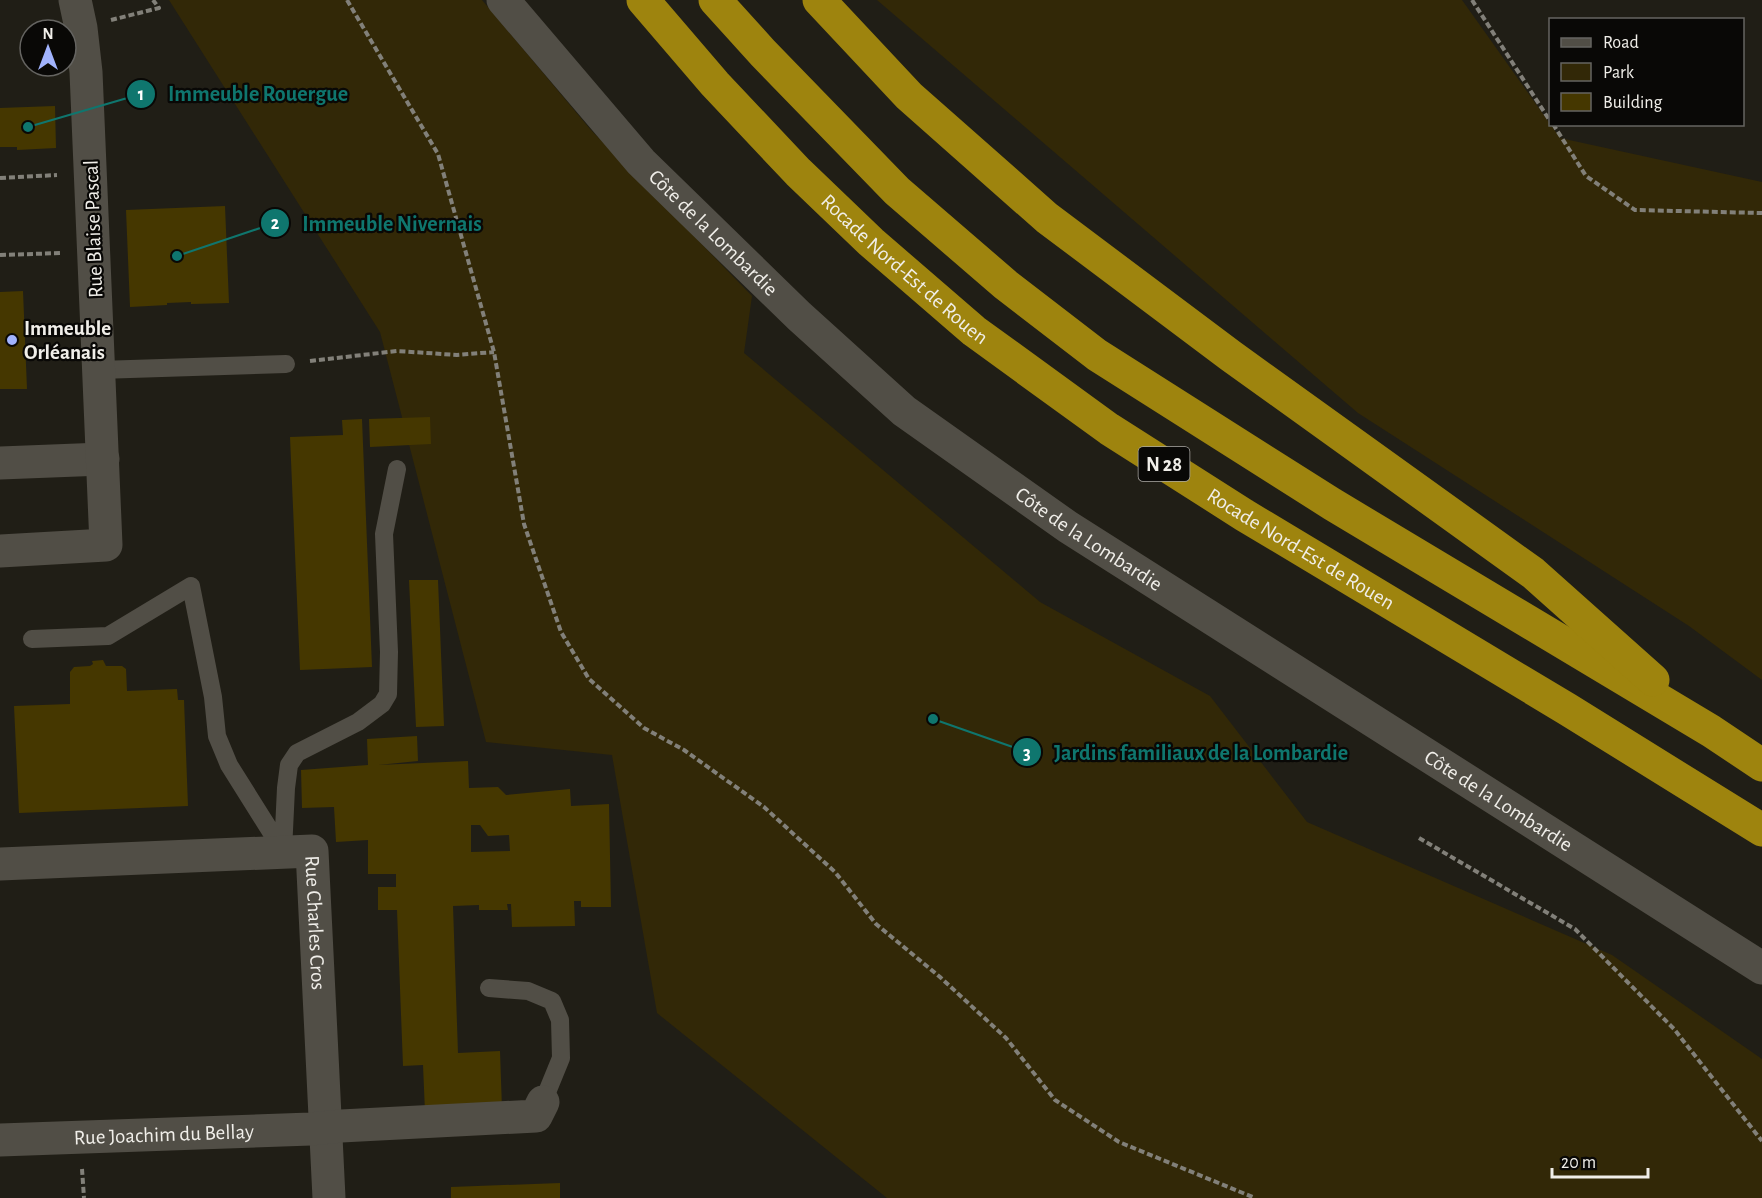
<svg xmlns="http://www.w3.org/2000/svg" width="1762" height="1198" font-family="'Alegreya Sans',sans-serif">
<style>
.green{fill:#322807}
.building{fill:#453700;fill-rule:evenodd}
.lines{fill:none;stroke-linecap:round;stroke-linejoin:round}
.path{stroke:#828079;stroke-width:4;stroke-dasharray:6 3;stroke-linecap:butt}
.service{stroke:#514e46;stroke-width:18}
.minor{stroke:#514e46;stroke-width:33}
.secondary{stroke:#514e46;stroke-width:33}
.trunk{stroke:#9e840e;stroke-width:33}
.poi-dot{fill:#a1b3fd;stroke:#090806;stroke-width:2}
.labels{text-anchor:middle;stroke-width:4.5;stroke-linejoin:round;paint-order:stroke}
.shield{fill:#090806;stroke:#aba9a5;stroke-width:1.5}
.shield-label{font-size:20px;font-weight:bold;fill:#f0eee9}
.street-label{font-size:21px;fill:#f0eee9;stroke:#090806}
.poi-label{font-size:21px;font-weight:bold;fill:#f0eee9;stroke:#090806;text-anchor:start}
.leader{fill:none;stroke:#0f766e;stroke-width:2}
.callout-dot{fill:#0f766e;stroke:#090806;stroke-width:2}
.mark-label{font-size:18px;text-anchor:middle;font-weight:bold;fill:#fff}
.callout-label{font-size:22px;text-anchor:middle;font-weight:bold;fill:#0f766e;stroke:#090806;stroke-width:4.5;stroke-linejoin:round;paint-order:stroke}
</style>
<rect width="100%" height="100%" fill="#201e16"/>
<path class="green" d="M 169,0 L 482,0 L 590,129 L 752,296 L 744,353 L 1040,602 L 1210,696 L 1307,822 L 1612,955 L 1762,1059 L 1762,1198 L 887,1198 L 657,1013 L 612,755 L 486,742 L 380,332 Z
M 877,0 L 1462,0 L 1560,138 L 1762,182 L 1762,680 L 1689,626 L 1358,413 Z"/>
<path class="building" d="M 55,106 L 56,148 L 17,150 L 17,147 L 0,147 L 0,108 Z
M 225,206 L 229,303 L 191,304 L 191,302 L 167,303 L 167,305 L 130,307 L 126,210 Z
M 23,291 L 27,389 L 0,389 L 0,292 Z
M 430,417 L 431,444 L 370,447 L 369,419 Z
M 362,419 L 372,667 L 300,670 L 290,437 L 343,435 L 342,420 Z
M 409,580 L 438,580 L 444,726 L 416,727 Z
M 103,660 L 106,666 L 122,666 L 126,669 L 127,691 L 177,689 L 178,700 L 184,700 L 188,806 L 19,813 L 14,706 L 70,704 L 70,672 L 74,667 L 90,666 L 93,664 L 92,661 Z
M 417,736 L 418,761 L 378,765 L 468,761 L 469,788 L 498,787 L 506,795 L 570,789 L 571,806 L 609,804 L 611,907 L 581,907 L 581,901 L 574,901 L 575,926 L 512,927 L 511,904 L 507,904 L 508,910 L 479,910 L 479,905 L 453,906 L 458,1053 L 500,1051 L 502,1109 L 425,1112 L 423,1065 L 403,1066 L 397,910 L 378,910 L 378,887 L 396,887 L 396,874 L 368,874 L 368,840 L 336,842 L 334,807 L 302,808 L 301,770 L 368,765 L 367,739 ZM 471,825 L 480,825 L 488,836 L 509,835 L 510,851 L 471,852 Z
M 560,1183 L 560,1198 L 451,1198 L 451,1187 Z"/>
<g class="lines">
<path class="path" d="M 347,0 L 438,154 L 494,352 L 524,524 L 561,632 L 589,679 L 644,728 L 684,750 L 764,807 L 835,872 L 876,924 L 940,977 L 1006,1038 L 1055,1100 L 1119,1142 L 1255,1198
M 1472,0 L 1550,121
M 111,20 L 159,8 L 153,0
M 1553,124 L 1586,176 L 1635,210 L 1762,213
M 0,178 L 57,175
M 0,255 L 62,253
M 310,361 L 397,351 L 457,355 L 494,352
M 1419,838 L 1575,929 L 1674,1029 L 1762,1141
M 82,1169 L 84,1198"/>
<path class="service" d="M 99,370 L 286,364
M 32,639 L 108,636 L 191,586 L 213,697 L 217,736 L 229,765 L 283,851
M 283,851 L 286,788 L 289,765 L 297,753 L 358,722 L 382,704 L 388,694 L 389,652 L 384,534 L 397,469
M 489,988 L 528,991 L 552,1001 L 560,1020 L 561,1058 L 543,1102"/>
<g class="minor">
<path d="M 0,463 L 103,459"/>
<path d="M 0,551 L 106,545 L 86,72 L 81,28 L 75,0"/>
<path id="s1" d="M 0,864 L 312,851 L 329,1198"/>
<path id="s2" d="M 0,1140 L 311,1129 L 341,1126 L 536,1116 L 543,1102"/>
</g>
<path class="secondary" id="s3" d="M 503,0 L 641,162 L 799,316 L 904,411 L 1068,527 L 1762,968"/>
<g class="trunk">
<path id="s4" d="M 643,0 L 715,84 L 798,172 L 871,242 L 974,331 L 1109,429 L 1244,515 L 1567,709 L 1762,830"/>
<path d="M 715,0 L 763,53 L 897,191 L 1006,285 L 1097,355 L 1332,504 L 1711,731 L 1762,765"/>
<path d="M 819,0 L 909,96 L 1047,218 L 1231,356 L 1533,573 L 1653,680"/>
</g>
</g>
<circle class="poi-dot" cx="12" cy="340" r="6"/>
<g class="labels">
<rect class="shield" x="1138.5" y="447" width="51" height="34" rx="4.5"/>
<g class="shield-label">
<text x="1164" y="471">N 28</text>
</g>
<g class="street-label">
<text transform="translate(93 229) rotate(-92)" y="7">Rue Blaise Pascal</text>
<text dy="7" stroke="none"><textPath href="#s3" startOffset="314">Côte de la Lombardie</textPath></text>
<text dy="7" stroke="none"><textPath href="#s4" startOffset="376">Rocade Nord-Est de Rouen</textPath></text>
<text dy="7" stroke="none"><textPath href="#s3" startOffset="800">Côte de la Lombardie</textPath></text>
<text dy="7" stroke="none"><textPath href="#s4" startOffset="862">Rocade Nord-Est de Rouen</textPath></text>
<text dy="7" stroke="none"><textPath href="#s3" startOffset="1286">Côte de la Lombardie</textPath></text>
<text dy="7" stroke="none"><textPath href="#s1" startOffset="384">Rue Charles Cros</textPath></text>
<text dy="7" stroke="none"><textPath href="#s2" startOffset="164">Rue Joachim du Bellay</textPath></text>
</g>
<g class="poi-label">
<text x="24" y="335">Immeuble<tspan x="24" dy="24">Orléanais</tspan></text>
</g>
</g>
<path class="leader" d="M28 127L141 94M177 256L275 223M933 719L1027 752"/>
<g class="callout-dot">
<circle cx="28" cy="127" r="6"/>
<circle cx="177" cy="256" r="6"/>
<circle cx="933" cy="719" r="6"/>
<circle cx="141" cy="94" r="15"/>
<circle cx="275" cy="223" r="15"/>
<circle cx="1027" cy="752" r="15"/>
</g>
<g class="mark-label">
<text x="141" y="100">1</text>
<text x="275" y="229">2</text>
<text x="1027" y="759">3</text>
</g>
<g class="callout-label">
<text x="258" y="101">Immeuble Rouergue</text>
<text x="392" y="231">Immeuble Nivernais</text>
<text x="1201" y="760">Jardins familiaux de la Lombardie</text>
</g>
<rect x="1549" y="18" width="195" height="108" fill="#090806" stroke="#656461" stroke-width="1.5"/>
<rect x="1561" y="38" width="30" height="9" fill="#514e46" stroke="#656461" stroke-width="1.5"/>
<text x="1603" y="48" font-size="18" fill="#f0eee9">Road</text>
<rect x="1561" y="63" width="30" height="18" fill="#322807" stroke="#656461" stroke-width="1.5"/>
<text x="1603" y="78" font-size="18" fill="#f0eee9">Park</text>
<rect x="1561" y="93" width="30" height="18" fill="#453700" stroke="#656461" stroke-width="1.5"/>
<text x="1603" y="108" font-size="18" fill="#f0eee9">Building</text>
<g transform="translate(48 48)"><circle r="28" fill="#090806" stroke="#656461" stroke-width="1.5"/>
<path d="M0-4.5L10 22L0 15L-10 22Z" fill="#a1b3fd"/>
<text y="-9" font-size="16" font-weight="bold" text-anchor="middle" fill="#f0eee9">N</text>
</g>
<path d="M1552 1168v9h96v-9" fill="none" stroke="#f0eee9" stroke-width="3"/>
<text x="1561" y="1168" font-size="18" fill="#f0eee9" stroke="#090806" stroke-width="4.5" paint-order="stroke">20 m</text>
</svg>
